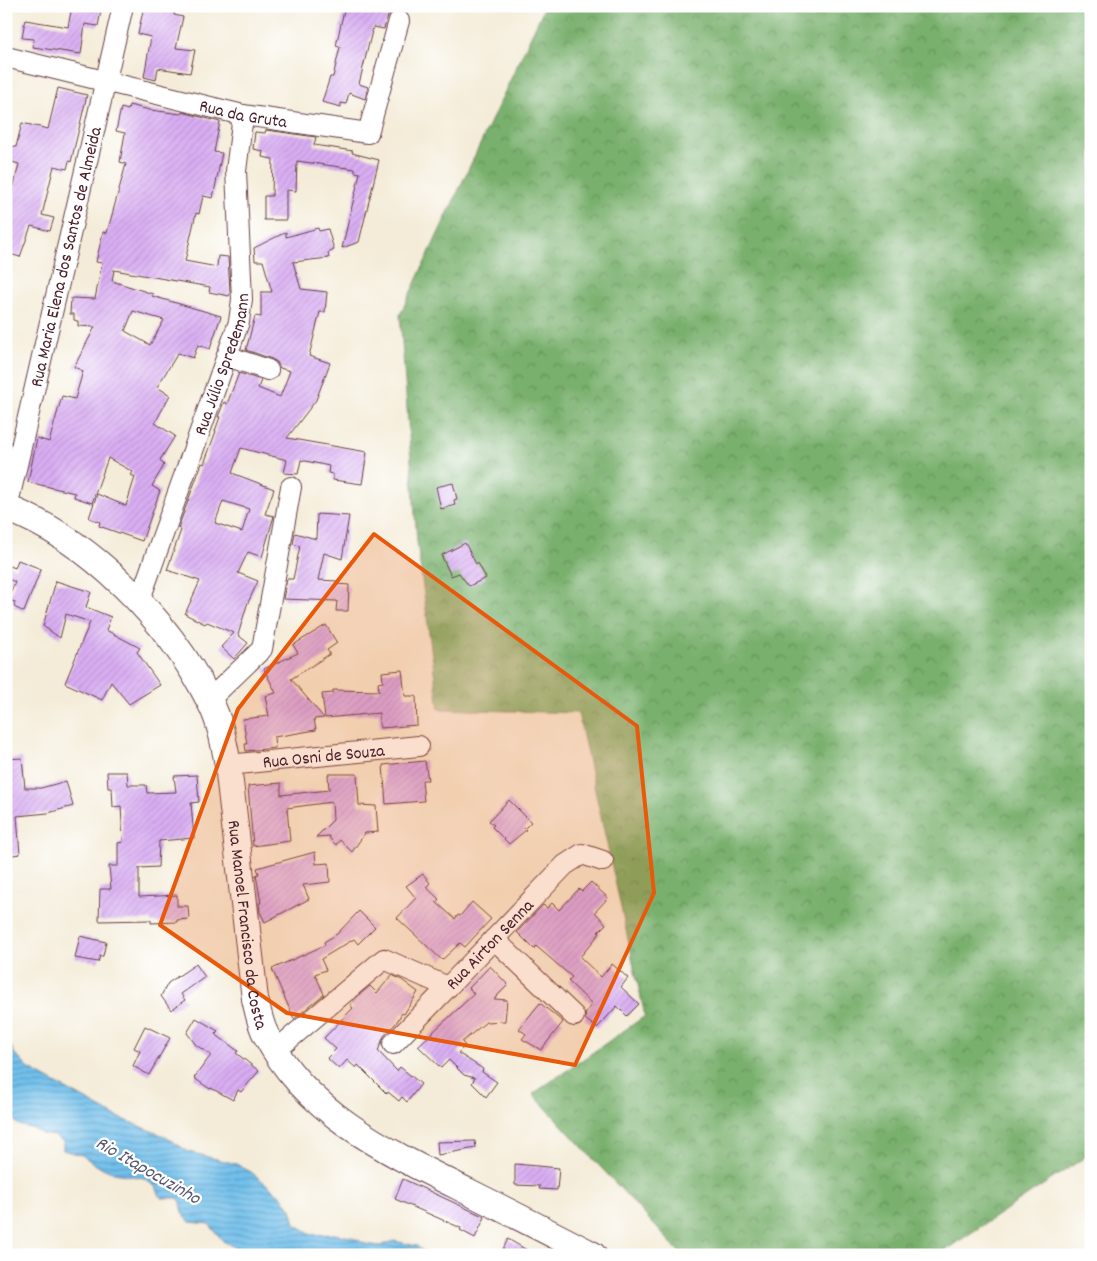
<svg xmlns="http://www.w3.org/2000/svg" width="1097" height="1261" font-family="Dekko,sans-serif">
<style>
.forest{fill:url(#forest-crowns);stroke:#62684c}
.water{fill:url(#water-rules);stroke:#5e708c}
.building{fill:url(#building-hatch);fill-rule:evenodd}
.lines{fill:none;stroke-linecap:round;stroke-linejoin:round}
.minor-casing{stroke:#643e45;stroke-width:22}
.major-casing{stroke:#643e45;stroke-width:28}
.minor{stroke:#fff;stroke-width:20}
.major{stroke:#fff;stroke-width:26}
.marked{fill:#e8590c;fill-opacity:0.2;stroke:#e8590c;stroke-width:4;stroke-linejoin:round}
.labels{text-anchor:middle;stroke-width:4.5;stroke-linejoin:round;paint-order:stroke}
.street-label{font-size:18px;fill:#4a1f2b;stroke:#fff}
.water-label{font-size:19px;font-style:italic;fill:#58576f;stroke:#fff}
</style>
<defs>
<pattern id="forest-crowns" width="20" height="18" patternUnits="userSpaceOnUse" patternTransform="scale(1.25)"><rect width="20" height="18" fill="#79b06d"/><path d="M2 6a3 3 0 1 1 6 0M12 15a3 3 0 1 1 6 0" fill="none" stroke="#658f5a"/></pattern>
<pattern id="water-rules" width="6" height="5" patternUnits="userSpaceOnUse" patternTransform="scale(1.25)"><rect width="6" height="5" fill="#71c0ec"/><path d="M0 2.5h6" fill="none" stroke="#5f9bbf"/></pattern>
<pattern id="building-hatch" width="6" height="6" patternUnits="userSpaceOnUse" patternTransform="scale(1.25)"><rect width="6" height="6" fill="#d9aef3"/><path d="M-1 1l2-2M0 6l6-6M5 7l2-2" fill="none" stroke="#bc95d0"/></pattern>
</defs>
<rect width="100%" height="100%" fill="#fff"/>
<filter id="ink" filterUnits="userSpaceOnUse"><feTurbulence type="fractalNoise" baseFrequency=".02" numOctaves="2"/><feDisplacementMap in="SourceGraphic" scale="10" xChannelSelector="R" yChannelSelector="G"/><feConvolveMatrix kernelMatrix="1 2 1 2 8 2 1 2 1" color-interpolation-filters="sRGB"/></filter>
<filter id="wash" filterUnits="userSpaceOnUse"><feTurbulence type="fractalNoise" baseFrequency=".0096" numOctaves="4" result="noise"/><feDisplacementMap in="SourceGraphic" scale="20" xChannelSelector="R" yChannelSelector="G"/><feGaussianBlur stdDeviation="1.12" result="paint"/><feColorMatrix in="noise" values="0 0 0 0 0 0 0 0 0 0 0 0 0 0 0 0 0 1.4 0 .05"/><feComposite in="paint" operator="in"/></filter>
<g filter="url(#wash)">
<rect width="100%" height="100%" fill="#f4ecd8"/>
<path class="forest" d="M 545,6 L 1091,6 L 1091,1153 L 938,1255 L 682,1255 L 533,1094 L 645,1016 L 578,713 L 439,709 L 417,541 L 400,315 Z"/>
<path class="water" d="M 6,1027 L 6,1036 L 14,1053 L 28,1068 L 115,1116 L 164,1136 L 189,1152 L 236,1164 L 251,1172 L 281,1196 L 291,1209 L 295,1224 L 313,1235 L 334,1234 L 351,1237 L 366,1244 L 380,1246 L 394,1241 L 417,1246 L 427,1255 L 249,1255 L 223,1241 L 209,1224 L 190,1222 L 183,1214 L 181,1202 L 178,1198 L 161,1198 L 156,1187 L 144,1178 L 114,1173 L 96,1165 L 82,1155 L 63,1150 L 63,1141 L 55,1136 L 42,1134 L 34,1129 L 19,1125 L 8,1116 L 6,1114 Z"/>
<g id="blocks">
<path class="building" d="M 72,6 L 102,6 L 98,26 L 85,24 L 81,54 L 33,47 L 34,39 L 22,38 L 25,20 L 68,27 Z
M 144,6 L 176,6 L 174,15 L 183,17 L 176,48 L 195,50 L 190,73 L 158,68 L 156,80 L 144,77 L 151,37 L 138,34 Z
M 345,6 L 391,6 L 384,29 L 373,27 L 359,84 L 368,87 L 365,99 L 349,93 L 346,104 L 341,103 L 341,107 L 322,102 L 330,77 L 333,77 L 340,47 L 336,46 Z
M 58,88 L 87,95 L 71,162 L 69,161 L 67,169 L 54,166 L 42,215 L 54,218 L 50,231 L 31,226 L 20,257 L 6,253 L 6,206 L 9,206 L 19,164 L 8,161 L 11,146 L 16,147 L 22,123 L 48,129 Z
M 129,105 L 150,110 L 181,114 L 182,112 L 220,122 L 214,152 L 222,153 L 213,198 L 203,196 L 199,214 L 196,213 L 185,261 L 217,267 L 218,256 L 228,257 L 230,292 L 229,296 L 209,292 L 210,287 L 114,270 L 112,281 L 153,294 L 152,296 L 221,316 L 210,349 L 198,345 L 193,358 L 178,353 L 157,387 L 170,395 L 155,423 L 175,436 L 160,460 L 164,465 L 152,486 L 160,491 L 142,541 L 99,526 L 100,522 L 89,518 L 97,494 L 126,506 L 135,477 L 131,475 L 133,472 L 108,458 L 92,503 L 74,497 L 75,493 L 28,482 L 37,438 L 49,442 L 62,396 L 75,399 L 83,371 L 74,367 L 95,327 L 78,326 L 78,321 L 74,320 L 74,314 L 70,314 L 71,298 L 95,299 L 102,263 L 96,262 L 103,232 L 107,233 L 126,164 L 120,162 L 125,133 L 116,131 L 121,108 L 128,110 ZM 133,311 L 164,320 L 150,345 L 125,331 Z
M 266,130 L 316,137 L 314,145 L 353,151 L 352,153 L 379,160 L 359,242 L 342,248 L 360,173 L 355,172 L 355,169 L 297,161 L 296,191 L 286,190 L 286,220 L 264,220 L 264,196 L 272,196 L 273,159 L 262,157 L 263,151 L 253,149 L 255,132 L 265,133 Z
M 318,228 L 319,231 L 328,229 L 334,250 L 328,253 L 329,258 L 293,262 L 301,289 L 327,292 L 325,312 L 320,312 L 309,356 L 330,363 L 316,400 L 287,438 L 367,452 L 362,484 L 333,480 L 333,474 L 328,473 L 329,466 L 301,460 L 298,474 L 284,473 L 287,460 L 241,448 L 232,473 L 274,489 L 265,514 L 274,516 L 262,557 L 248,552 L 238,573 L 258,581 L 247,605 L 238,635 L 248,643 L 234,659 L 221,647 L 234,633 L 207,622 L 205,624 L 185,614 L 200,581 L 167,570 L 181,530 L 178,528 L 202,463 L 204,464 L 216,431 L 215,431 L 220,417 L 218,417 L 224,402 L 227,404 L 239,373 L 261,380 L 258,388 L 280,397 L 290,371 L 280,368 L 277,362 L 272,359 L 246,350 L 255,316 L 261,317 L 261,292 L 272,292 L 263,261 L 255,261 L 254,248 L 286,232 L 286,237 ZM 223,501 L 249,509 L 242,532 L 215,523 Z
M 453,483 L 457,499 L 454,500 L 455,505 L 441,509 L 436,487 Z
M 317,514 L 349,516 L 342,559 L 324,553 L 318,580 L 337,581 L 336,584 L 349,585 L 348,611 L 336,611 L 337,601 L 283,599 L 287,579 L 293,579 L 300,546 L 293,544 L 295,533 L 316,539 Z
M 465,543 L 476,564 L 478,563 L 486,578 L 469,586 L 459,573 L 451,576 L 442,557 L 443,557 L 442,555 Z
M 18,560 L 41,569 L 24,612 L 14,607 L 15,602 L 8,600 L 15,582 L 6,578 L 10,566 L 15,568 Z
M 56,581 L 91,592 L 86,607 L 111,617 L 106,630 L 140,648 L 137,652 L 160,685 L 129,704 L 111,682 L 102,700 L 65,683 L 90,622 L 66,614 L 60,638 L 43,626 Z
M 326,625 L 337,643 L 327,650 L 330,654 L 291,679 L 324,718 L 314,719 L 316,730 L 274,737 L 275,748 L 246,751 L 245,744 L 247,744 L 243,719 L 269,716 L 265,696 L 276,693 L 264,669 L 298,653 L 293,645 Z
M 402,670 L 405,696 L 416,696 L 417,725 L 380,728 L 379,713 L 325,718 L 322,694 L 333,693 L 333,690 L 379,691 L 378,683 L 383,682 L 382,672 Z
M 22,758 L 25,788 L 41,788 L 66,781 L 73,806 L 48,813 L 17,816 L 20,854 L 6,856 L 6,759 Z
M 425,761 L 428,780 L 422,780 L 424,801 L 386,804 L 383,765 Z
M 107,772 L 127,772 L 128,785 L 146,785 L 147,793 L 176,792 L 174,776 L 197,775 L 199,802 L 191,803 L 194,838 L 159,841 L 158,867 L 139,868 L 139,897 L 177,895 L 177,906 L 188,906 L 189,919 L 177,920 L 177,922 L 151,923 L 151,920 L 99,921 L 100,889 L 111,889 L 109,866 L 118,866 L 118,843 L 123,842 L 121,806 L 113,807 L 112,788 L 108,788 Z
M 328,774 L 357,774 L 359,805 L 376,806 L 378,832 L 365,833 L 352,852 L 340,840 L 336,845 L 330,839 L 329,836 L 316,837 L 333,820 L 332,802 L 287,808 L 290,841 L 253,846 L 248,786 L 281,783 L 281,795 L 329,790 Z
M 509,800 L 531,822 L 524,829 L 526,830 L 509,844 L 492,827 L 494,825 L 489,821 Z
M 315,852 L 316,864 L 329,863 L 330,882 L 303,885 L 309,899 L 265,922 L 260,912 L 259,903 L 261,903 L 256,875 L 259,874 L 257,868 Z
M 423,874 L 430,883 L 426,887 L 439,899 L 436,902 L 455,919 L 458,915 L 460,916 L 472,902 L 491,919 L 465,947 L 460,943 L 442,960 L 397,918 L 416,898 L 406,886 Z
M 591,882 L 608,898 L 595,912 L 606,924 L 598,932 L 600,933 L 580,957 L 601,977 L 612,964 L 628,978 L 621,987 L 639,1004 L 627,1016 L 617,1006 L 597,1028 L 585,1019 L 586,1012 L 592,1004 L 568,981 L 572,977 L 536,946 L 534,949 L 517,932 L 543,905 L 547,908 L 552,903 L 559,910 L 579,889 L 582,891 Z
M 359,911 L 375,927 L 358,944 L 354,939 L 321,959 L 326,970 L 315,974 L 324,994 L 294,1019 L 272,969 L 325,945 L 324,942 L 337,934 Z
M 80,936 L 106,942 L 103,956 L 100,956 L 98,962 L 75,958 Z
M 196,964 L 205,977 L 181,994 L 185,1000 L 171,1010 L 161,996 L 168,983 Z
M 490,966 L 508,985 L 494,999 L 507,1000 L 505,1021 L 486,1022 L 462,1042 L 465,1046 L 458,1053 L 483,1069 L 482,1072 L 497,1082 L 486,1097 L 472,1083 L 475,1078 L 464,1075 L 449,1060 L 441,1068 L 418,1046 L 474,994 L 469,988 Z
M 392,975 L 402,980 L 418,992 L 404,1014 L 402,1013 L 396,1023 L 384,1036 L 378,1051 L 397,1071 L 400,1067 L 421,1084 L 407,1102 L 402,1097 L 399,1101 L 388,1092 L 387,1094 L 358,1065 L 356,1068 L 347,1060 L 339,1069 L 327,1058 L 336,1049 L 324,1038 L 353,1008 L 350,1005 L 358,996 L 370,986 L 377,993 Z
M 540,1003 L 563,1022 L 541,1050 L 522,1039 L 526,1034 L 519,1029 Z
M 196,1018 L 218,1031 L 215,1034 L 238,1051 L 236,1053 L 259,1071 L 241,1092 L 238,1090 L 233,1100 L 211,1088 L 210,1089 L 194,1078 L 211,1055 L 196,1045 L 187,1033 Z
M 145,1026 L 170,1038 L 149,1075 L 133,1066 L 140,1051 L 134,1048 Z
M 475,1141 L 476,1148 L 438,1155 L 437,1142 Z
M 515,1164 L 559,1168 L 557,1190 L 539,1189 L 540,1186 L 515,1185 Z
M 403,1179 L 485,1217 L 475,1238 L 460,1230 L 461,1228 L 395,1199 Z
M 508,1239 L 535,1255 L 500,1255 Z"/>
</g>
</g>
<g filter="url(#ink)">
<use href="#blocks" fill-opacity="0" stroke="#643e45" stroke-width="1"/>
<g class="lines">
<g class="minor-casing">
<g id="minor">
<path id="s1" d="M 6,57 L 243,115 L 368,133 L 399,21"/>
<path d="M 227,356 L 268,370"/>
<path id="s2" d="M 7,508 L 123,6"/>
<path id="s3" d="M 139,602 L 239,322 L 242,299 L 236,171 L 243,115"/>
<path d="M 209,700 L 262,649 L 291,487"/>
<path id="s4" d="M 228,765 L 419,746"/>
<path d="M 494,939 L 574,1016"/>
<path d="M 393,1044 L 448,987"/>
<path id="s5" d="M 275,1051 L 384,959 L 448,987 L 565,865 L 582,854 L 603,861"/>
</g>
</g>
<g class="major-casing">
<g id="major">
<path id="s6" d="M 6,508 C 90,539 169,621 209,700 C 220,720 224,743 228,765 L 255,999 C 258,1011 260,1024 266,1035 C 306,1114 392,1154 467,1191 C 509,1212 551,1233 593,1255"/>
</g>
</g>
<use href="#minor" class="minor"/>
<use href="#major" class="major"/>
</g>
</g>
<path class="marked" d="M 374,534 L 637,726 L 654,893 L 575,1065 L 287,1013 L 160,925 L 238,709 Z"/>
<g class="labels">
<g class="street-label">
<text dy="6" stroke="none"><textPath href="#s1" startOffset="244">Rua da Gruta</textPath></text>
<text dy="6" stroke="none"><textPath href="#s2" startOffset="258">Rua Maria Elena dos Santos de Almeida</textPath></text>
<text dy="6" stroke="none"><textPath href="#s3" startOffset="252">Rua Júlio Spredemann</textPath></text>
<text dy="6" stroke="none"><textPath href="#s4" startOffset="96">Rua Osni de Souza</textPath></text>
<text dy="6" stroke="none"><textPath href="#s6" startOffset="514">Rua Manoel Francisco da Costa</textPath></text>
<text dy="6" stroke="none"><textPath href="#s5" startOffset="272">Rua Airton Senna</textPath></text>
</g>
<g class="water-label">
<text transform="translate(149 1169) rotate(30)" y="7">Rio Itapocuzinho</text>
</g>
</g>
<rect width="1097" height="1261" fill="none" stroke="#fff" stroke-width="25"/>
</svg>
